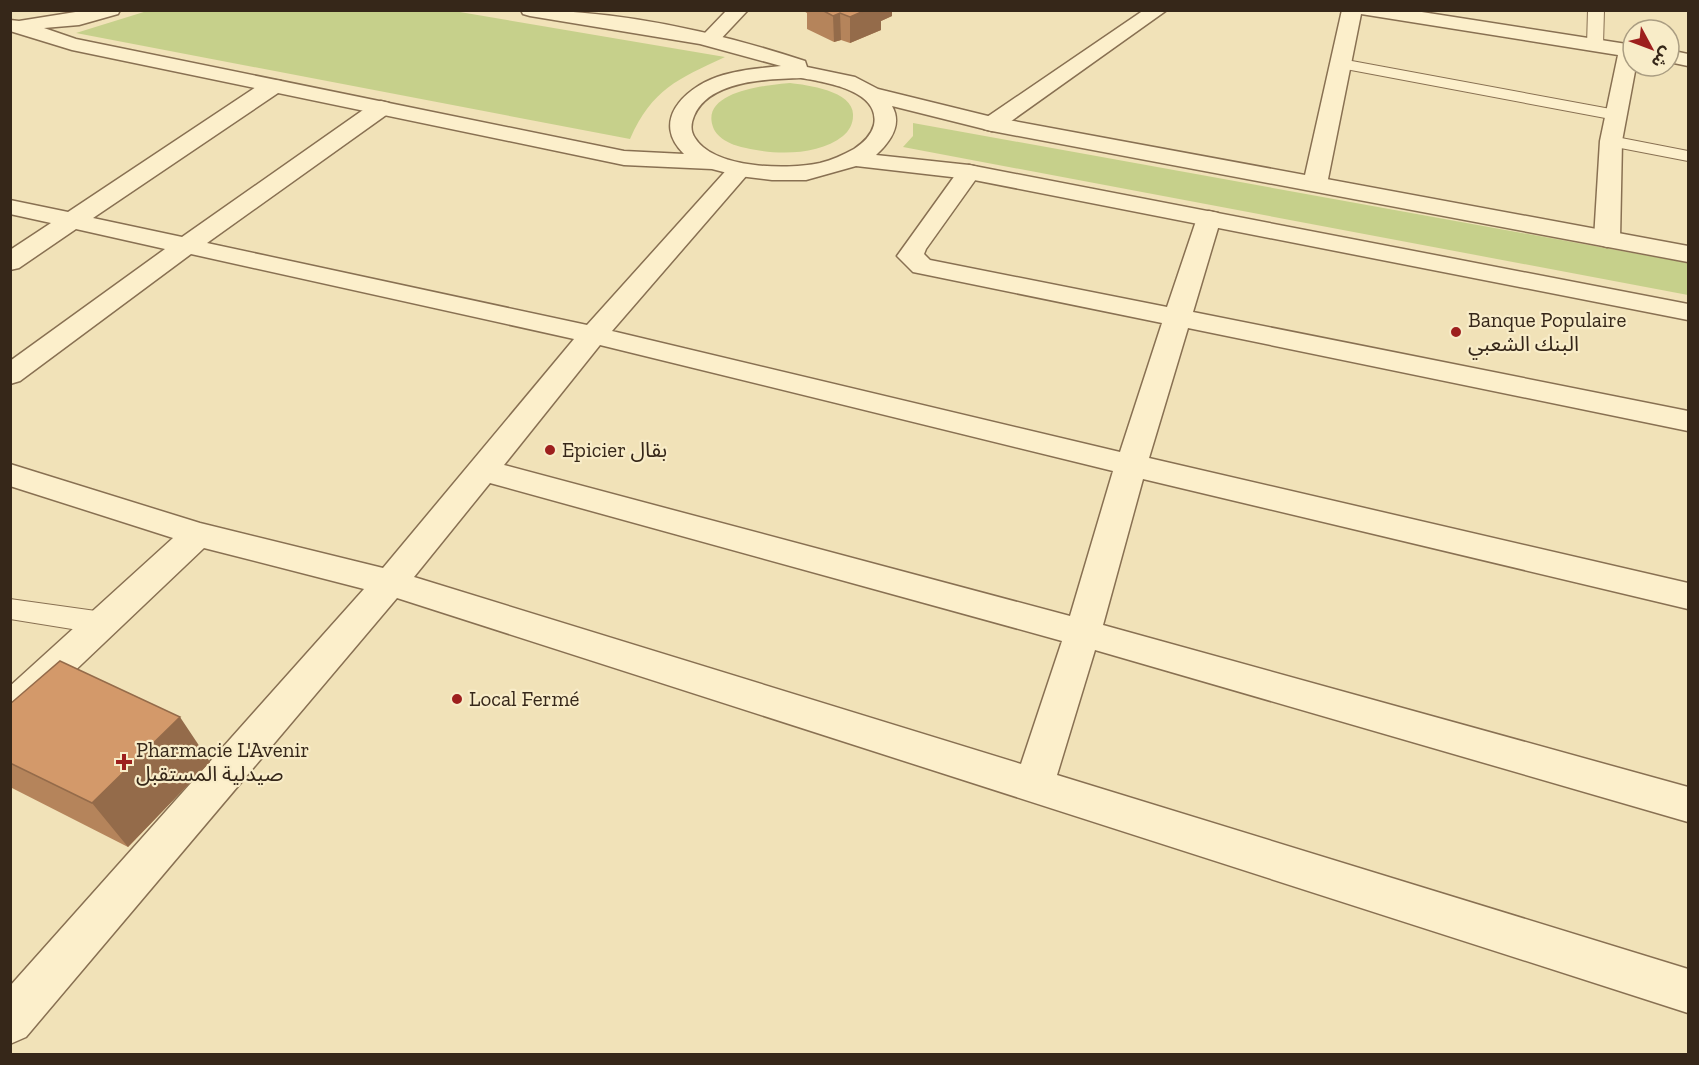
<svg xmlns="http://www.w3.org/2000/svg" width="1699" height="1065" font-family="'Zilla Slab','Noto Sans Arabic',serif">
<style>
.green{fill:#c6d08b}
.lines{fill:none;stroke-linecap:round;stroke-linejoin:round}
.service-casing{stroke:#887052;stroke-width:2}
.minor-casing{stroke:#887052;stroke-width:3}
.tertiary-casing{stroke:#887052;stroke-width:3}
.service{fill:#fcefcb;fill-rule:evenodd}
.minor{fill:#fcefcb;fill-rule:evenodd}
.tertiary{fill:#fcefcb;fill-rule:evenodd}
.wall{fill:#b5845b}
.shaded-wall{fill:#946b4a}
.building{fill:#d3996a;stroke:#946b4a;stroke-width:1.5}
.poi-dot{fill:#9d1f1d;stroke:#f8ecc8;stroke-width:2}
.labels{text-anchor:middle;stroke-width:4.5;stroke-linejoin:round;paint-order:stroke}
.poi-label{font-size:21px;fill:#362719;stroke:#f8ecc8;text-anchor:start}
</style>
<rect width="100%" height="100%" fill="#f1e2b8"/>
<path class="green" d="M 454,11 L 725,57 C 678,79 652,89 630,139 L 76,33 L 147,11 Z
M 790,83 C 807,85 855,91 853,116 C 853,124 849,131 843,136 C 818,156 775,155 746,148 C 734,146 717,139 713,127 C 700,91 768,85 790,83 Z
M 913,123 L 1688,263 L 1688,295 L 903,147 L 913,136 Z"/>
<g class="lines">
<g class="service-casing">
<path id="service" d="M 1588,10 L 1604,10 L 1603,45 L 1595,50 L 1587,45 Z
M 1341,59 L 1616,110 L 1622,111 L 1625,115 L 1622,119 L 1616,120 L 1335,67 L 1333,64 L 1335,61 Z
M 1611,136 L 1688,151 L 1688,161 L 1605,145 L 1602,141 L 1605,137 Z
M 10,599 L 103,612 L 113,616 L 117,623 L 113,630 L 103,634 L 10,619 Z"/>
</g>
<g class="minor-casing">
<path id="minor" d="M 727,10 L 748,10 L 717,43 L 703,43 L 700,39 L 703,35 Z
M 1144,10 L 1167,10 L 1000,129 L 992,131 L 984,129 L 981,124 L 984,119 Z
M 1342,10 L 1409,10 L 1633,45 L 1633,66 L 1636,66 L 1622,141 L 1620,239 L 1616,244 L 1607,247 L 1598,244 L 1594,239 L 1600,141 L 1618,55 L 1361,14 L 1327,184 L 1323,189 L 1315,191 L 1307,189 L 1303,184 Z
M 1669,50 L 1688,54 L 1688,66 L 1669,62 Z
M 273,80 L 281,81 L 284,86 L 281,91 L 93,218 L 182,237 L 373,103 L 381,101 L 389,103 L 392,108 L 389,113 L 207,243 L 587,325 L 731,165 L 739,163 L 747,165 L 751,170 L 747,175 L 612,331 L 1120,452 L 1162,323 L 913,272 L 897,256 L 961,167 L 969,165 L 977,167 L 981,172 L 926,249 L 924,254 L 930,260 L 1167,307 L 1197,218 L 1200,213 L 1209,211 L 1218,213 L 1221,218 L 1193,312 L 1688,411 L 1688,431 L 1188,328 L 1149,458 L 1688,583 L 1688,609 L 1143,479 L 1103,625 L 1688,787 L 1688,822 L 1095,650 L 1057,775 L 1688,969 L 1688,1013 L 397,598 L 26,1037 L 10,1044 L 10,986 L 364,589 L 204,548 L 23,720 L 10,724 L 10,686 L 173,538 L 10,486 L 10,464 L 200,523 L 383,568 L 574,339 L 191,254 L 20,381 L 10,384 L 10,361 L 165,249 L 76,229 L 19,268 L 10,270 L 10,250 L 51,223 L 10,214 L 10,200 L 68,212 L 265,81 ZM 600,345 L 1113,471 L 1070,616 L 504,465 ZM 490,483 L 1062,641 L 1021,764 L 414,577 Z"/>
</g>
<g class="tertiary-casing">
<path id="tertiary" d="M 88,10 L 120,10 L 118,14 L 79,25 L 44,28 L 76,39 L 624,151 L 684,154 C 651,122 683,89 717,77 C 737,70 760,68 781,66 L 700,44 L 530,16 L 523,14 L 521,10 C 617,10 714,31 805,61 L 807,67 L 855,77 L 878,89 L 992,117 L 1688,246 L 1688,262 L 992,131 L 892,106 C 903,125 890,142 876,155 L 969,165 L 1688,304 L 1688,320 L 969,179 L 856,166 L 806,180 L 772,180 L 739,176 L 712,169 L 624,165 L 72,50 L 10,31 L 10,20 L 19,21 ZM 801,78 C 824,82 881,90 874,125 C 871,136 863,143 854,149 C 843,155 832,160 820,163 C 788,170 714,169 695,138 C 690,131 691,123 694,116 C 709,80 769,79 801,78 Z"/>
</g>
<use href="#service" class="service"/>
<use href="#minor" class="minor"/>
<use href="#tertiary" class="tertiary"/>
</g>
<path class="wall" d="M 802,10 L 892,10 L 892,16 L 881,21 L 881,30 L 850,43 L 841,40 L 834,42 L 807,29 L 807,13 Z
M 10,704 L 210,762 L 128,847 L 10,787 Z"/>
<path class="shaded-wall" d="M 866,10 L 892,10 L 892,16 L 881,21 L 881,30 L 850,43 L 850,17 Z
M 840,13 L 841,40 L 834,42 L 833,16 Z
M 180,717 L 210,762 L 128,847 L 92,803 Z"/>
<path class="building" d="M 822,10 L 866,10 L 850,17 L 840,13 L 833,16 Z
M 60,661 L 180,717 L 92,803 L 10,763 L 10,704 Z"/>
<g class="poi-dot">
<circle cx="1456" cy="332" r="6"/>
<circle cx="550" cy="450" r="6"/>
<circle cx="457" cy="699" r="6"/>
<path d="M121 753h6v6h6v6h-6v6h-6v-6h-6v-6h6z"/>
</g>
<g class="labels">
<g class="poi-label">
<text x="1468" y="327">Banque Populaire<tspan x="1468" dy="24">البنك الشعبي</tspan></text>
<text x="562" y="457">Epicier بقال</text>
<text x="469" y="706">Local Fermé</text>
<text x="136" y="757">Pharmacie L'Avenir<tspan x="136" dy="24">صيدلية المستقبل</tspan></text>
</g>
</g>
<rect width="1699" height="1065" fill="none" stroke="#362719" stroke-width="24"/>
<g transform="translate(1651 48) rotate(131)"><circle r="28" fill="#f8ecc8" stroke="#aa9d82" stroke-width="1.5"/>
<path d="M0-4.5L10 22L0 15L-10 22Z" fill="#9d1f1d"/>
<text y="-9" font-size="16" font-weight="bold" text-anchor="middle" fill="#362719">ش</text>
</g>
</svg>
